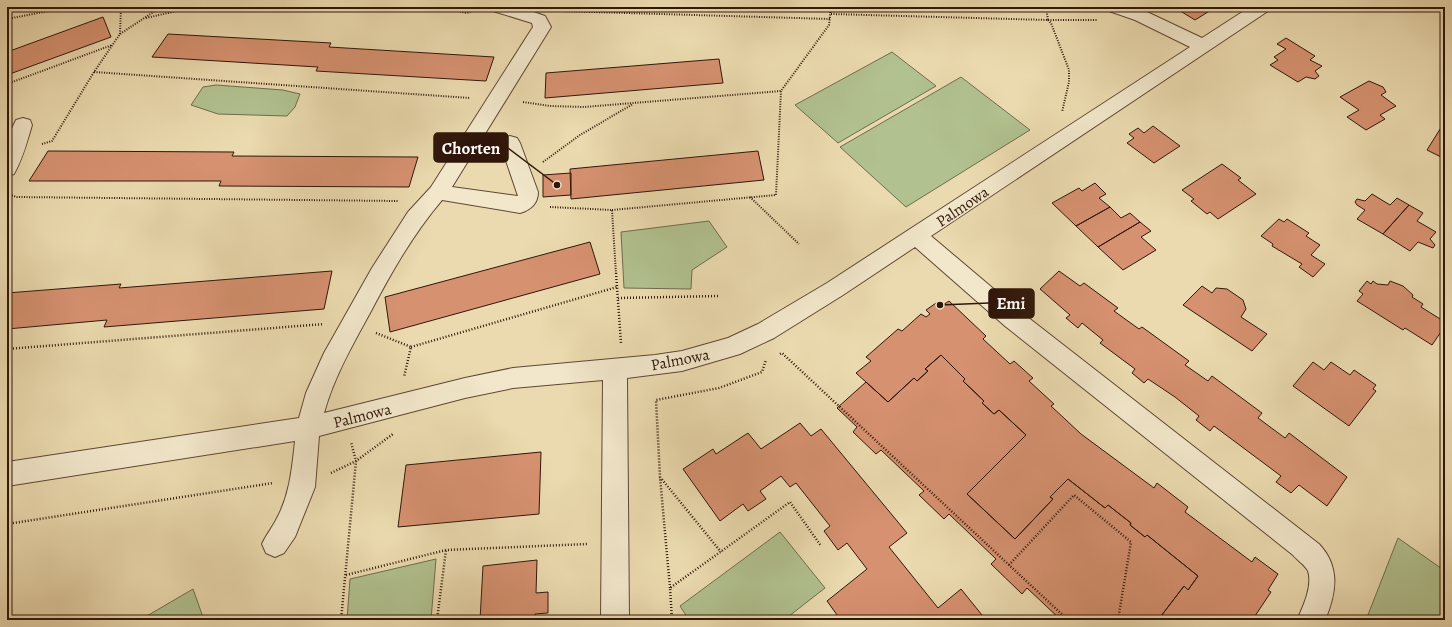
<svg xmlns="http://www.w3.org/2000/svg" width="1452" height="627" font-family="Alegreya,serif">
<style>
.green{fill:#b1c18f;stroke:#706c4c}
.building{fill:#d69170;stroke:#30160a}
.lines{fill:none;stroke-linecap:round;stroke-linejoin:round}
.minor-casing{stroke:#5f4733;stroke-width:2}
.path-far1{stroke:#30160a;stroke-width:2;stroke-dasharray:1 1.5;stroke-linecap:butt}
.path{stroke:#30160a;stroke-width:2.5;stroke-dasharray:1 2;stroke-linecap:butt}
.minor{fill:#f2e7cb;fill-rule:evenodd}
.labels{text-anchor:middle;stroke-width:3;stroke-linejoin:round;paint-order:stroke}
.street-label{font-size:16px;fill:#30160a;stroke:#f2e7cb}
.leader{fill:none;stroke:#30160a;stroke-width:1.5}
.callout-dot{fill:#30160a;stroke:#f2e7cb;stroke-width:1.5}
.callout{fill:#30160a;stroke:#30160a;stroke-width:1.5}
.callout-label{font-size:17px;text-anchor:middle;font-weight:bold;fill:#fff}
</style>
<rect width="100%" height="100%" fill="#ebdaaf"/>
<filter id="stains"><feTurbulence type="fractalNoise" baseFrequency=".005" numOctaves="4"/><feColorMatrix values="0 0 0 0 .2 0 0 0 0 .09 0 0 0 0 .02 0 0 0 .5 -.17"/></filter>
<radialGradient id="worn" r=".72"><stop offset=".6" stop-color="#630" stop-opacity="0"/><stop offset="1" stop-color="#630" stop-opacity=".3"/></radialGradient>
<path class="green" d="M 892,52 L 936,86 L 838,143 L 795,105 Z
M 961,77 L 1030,130 L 906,207 L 840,147 Z
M 216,85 L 283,90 L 300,94 L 295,107 L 287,116 L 218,114 L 191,105 L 203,87 Z
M 709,221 L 727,247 L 692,270 L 691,289 L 624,288 L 621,232 Z
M 780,532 L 825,588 L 784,620 L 689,620 L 680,606 Z
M 1398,538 L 1445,571 L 1445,620 L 1366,620 Z
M 436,559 L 431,620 L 347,620 L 350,579 Z
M 193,589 L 204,620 L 140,620 Z"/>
<path class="building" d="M 1181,7 L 1216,7 L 1195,20 L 1177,9 Z
M 103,17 L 111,37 L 7,75 L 7,52 Z
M 168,34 L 331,43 L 329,47 L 494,57 L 486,81 L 316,71 L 318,67 L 152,57 Z
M 1286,38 L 1315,56 L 1310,60 L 1322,66 L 1315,71 L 1319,76 L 1315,79 L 1306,77 L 1298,82 L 1270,65 L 1278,60 L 1274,57 L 1286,49 L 1277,44 Z
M 719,59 L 723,83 L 545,98 L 546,73 Z
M 1369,81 L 1383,87 L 1386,92 L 1381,95 L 1396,106 L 1380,115 L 1385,119 L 1366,130 L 1347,117 L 1359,110 L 1340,97 Z
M 1153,126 L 1180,146 L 1154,163 L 1127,143 L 1134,138 L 1129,134 L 1138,128 L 1144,133 Z
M 1442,126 L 1445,128 L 1445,159 L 1427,150 Z
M 48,151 L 234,152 L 232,156 L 418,157 L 409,187 L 219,186 L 221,181 L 29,181 Z
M 758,151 L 764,180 L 571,199 L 570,169 Z
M 1222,164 L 1241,178 L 1238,180 L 1256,194 L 1218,219 L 1210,212 L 1207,214 L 1191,201 L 1194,199 L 1182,190 Z
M 571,173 L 571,195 L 543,197 L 543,175 Z
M 1095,183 L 1106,194 L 1099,198 L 1110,207 L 1076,226 L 1052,203 L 1079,188 L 1082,191 Z
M 1372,194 L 1390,205 L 1397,198 L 1409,205 L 1383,234 L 1357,219 L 1365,210 L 1357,205 L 1355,202 L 1357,199 L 1365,201 Z
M 1409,205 L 1423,213 L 1417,221 L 1436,232 L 1430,239 L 1435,245 L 1433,248 L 1418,242 L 1410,251 L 1383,234 Z
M 1110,207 L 1121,218 L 1130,213 L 1140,222 L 1098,247 L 1076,226 Z
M 1279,219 L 1284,222 L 1287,219 L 1309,233 L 1306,236 L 1320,245 L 1311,255 L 1325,264 L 1313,277 L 1299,267 L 1302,264 L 1272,246 L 1273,244 L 1261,236 Z
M 1140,222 L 1151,231 L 1141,237 L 1156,250 L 1123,270 L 1098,247 Z
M 590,242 L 600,274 L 390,332 L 385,297 Z
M 332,271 L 324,309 L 104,327 L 107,320 L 7,329 L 7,293 L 121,284 L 119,288 Z
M 1059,271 L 1080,286 L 1084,283 L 1118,308 L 1114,311 L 1139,329 L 1142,327 L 1189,361 L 1185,365 L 1208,381 L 1212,376 L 1262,413 L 1258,418 L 1285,438 L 1289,433 L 1347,477 L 1327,506 L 1299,485 L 1291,493 L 1276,482 L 1281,476 L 1214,426 L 1210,431 L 1196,420 L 1199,416 L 1175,397 L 1148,379 L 1144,383 L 1132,373 L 1135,369 L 1100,343 L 1103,340 L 1082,323 L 1078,328 L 1066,318 L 1070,315 L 1040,289 Z
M 1367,281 L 1371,284 L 1373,281 L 1377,284 L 1388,285 L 1390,281 L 1403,286 L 1413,295 L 1412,297 L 1423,304 L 1421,307 L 1445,322 L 1445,326 L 1432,345 L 1405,328 L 1403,330 L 1357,301 L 1363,294 L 1359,291 Z
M 1202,286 L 1212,293 L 1216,288 L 1227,289 L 1243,300 L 1246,309 L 1241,317 L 1267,334 L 1252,351 L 1183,305 Z
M 939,301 L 943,305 L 949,301 L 986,336 L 983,339 L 1010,364 L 1014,361 L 1033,378 L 1029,381 L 1054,404 L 1051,406 L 1081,434 L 1154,488 L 1157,483 L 1188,507 L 1185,512 L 1252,562 L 1255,557 L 1278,574 L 1268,590 L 1271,592 L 1255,616 L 1254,616 L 1251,620 L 1158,620 L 1184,586 L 1188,590 L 1198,576 L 1147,535 L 1145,537 L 1130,525 L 1131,523 L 1108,505 L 1105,508 L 1068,479 L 1050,497 L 1053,499 L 1015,539 L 967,494 L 1026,435 L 999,410 L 994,414 L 982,403 L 984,401 L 963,381 L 965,379 L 941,355 L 925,369 L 928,371 L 917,381 L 914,378 L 888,402 L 856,373 L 871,361 L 866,357 L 898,329 L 902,331 L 921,314 L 926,317 L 930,314 L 926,310 Z
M 941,355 L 965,379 L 963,381 L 984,401 L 982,403 L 994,414 L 999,410 L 1026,435 L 967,494 L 1015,539 L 1053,499 L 1050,497 L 1068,479 L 1105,508 L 1108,505 L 1131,523 L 1130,525 L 1145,537 L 1147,535 L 1198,576 L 1188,590 L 1184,586 L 1158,620 L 1061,620 L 1027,588 L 1022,594 L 991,564 L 996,559 L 949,514 L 944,519 L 919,495 L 924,491 L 881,450 L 876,454 L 853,432 L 857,427 L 837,408 L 866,382 L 888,402 L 914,378 L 917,381 L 928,371 L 925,369 Z
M 1313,362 L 1324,370 L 1331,362 L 1350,375 L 1354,370 L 1376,385 L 1373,389 L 1376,391 L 1349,426 L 1293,386 Z
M 800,423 L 811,436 L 821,429 L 907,533 L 889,547 L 938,608 L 961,589 L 986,620 L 839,620 L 840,619 L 827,601 L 867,569 L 847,543 L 838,550 L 824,531 L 830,526 L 796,483 L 790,487 L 781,476 L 760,491 L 766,499 L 748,511 L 743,504 L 720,521 L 683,469 L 713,449 L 716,454 L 748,433 L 761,449 Z
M 541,452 L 539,514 L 398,527 L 406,465 Z
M 537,560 L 536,593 L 548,592 L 548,613 L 535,614 L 535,620 L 480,620 L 483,566 Z"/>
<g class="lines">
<g class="minor-casing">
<path id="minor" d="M 491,7 C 512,7 525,8 545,16 L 551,27 L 452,187 L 518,196 L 500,143 L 503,138 L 510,136 L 517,138 L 520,143 L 538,192 C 538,204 530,210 520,213 L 442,200 C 413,234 391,273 370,313 C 352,346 334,377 324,413 L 465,378 L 513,368 L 655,355 L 682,351 L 728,338 L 758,324 L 827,283 L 1190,47 L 1135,20 L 1109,11 L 1107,7 L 1132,7 L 1147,12 L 1202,38 L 1250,7 L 1270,7 L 1268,11 L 931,236 L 1021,312 L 1319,544 C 1341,567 1336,594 1325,620 L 1297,620 C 1303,607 1313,586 1308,571 C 1305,565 1297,560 1293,555 L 1005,326 L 915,247 L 843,295 L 774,338 L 740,354 L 682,371 L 627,378 L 629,620 L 601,620 L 603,380 L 513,388 L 465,398 L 319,436 L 315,487 L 295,537 L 284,553 L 275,557 L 266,553 L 262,544 C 266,535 272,528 276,520 C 290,495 292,468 295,441 L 7,486 L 7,462 L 299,418 L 306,393 L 324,353 L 372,268 L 408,212 L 431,187 L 533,27 L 532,23 L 493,11 Z
M 23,118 L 30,120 L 32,125 C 27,142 23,158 14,174 L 7,176 C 7,157 6,138 16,120 Z"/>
</g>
<path class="path-far1" d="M 438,7 L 467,13 L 478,9
M 559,11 L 830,19
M 831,14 L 1048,20 L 1046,7
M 146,18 L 194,7
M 7,19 L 69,7
M 1048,20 L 1051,23 L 1069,70 L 1069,82 L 1062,112
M 1048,20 L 1097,20
M 120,34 L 121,7
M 94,72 L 470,98
M 7,84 L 112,45
M 523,102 L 550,106 L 584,107 L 781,91
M 42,144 L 52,141 L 94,72 L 120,34 L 161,7
M 543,162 L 580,135 L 633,104
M 7,194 L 17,197 L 398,201
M 750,197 L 799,244
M 550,207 L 612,210 L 616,274
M 612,210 L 776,195 L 781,91 L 829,25 L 831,7"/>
<path class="path" d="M 616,273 L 621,343
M 618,298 L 718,296
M 376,333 L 411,347 L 404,377
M 411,347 L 617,287
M 7,349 L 324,324
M 780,354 L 782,353 L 1068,620
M 331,473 L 356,461 L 393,434
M 660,477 L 721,552
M 7,524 L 273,483
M 1009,565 L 1074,495 L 1131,542 L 1118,620
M 346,575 L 446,550 L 588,544
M 670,588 L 660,477 L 656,400 L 719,388 L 762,372 L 766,360
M 341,620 L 356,461 L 351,442
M 437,620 L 446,550
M 672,620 L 670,588 L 790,502 L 821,546"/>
<use href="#minor" class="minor"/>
</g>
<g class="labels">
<g class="street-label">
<text transform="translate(962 206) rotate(-34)" y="6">Palmowa</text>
<text transform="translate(680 359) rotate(-11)" y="6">Palmowa</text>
<text transform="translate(362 415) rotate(-14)" y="6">Palmowa</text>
</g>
</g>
<path class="leader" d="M557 185L508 148M940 305L989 303"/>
<g class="callout-dot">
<circle cx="557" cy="185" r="4"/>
<circle cx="940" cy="305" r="4"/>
</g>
<g class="callout">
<rect x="434" y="133" width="74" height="29" rx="4"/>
<rect x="989" y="289" width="45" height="29" rx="4"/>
</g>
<g class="callout-label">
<text x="471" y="154">Chorten</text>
<text x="1011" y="309">Emi</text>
</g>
<rect width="1452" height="627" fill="none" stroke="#ebdaaf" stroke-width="24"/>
<rect x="8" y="8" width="1436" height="611" fill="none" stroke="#30160a" stroke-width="2"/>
<rect x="12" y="12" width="1428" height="603" fill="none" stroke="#30160a"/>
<rect width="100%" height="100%" filter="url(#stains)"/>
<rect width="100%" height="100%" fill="url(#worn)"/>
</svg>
